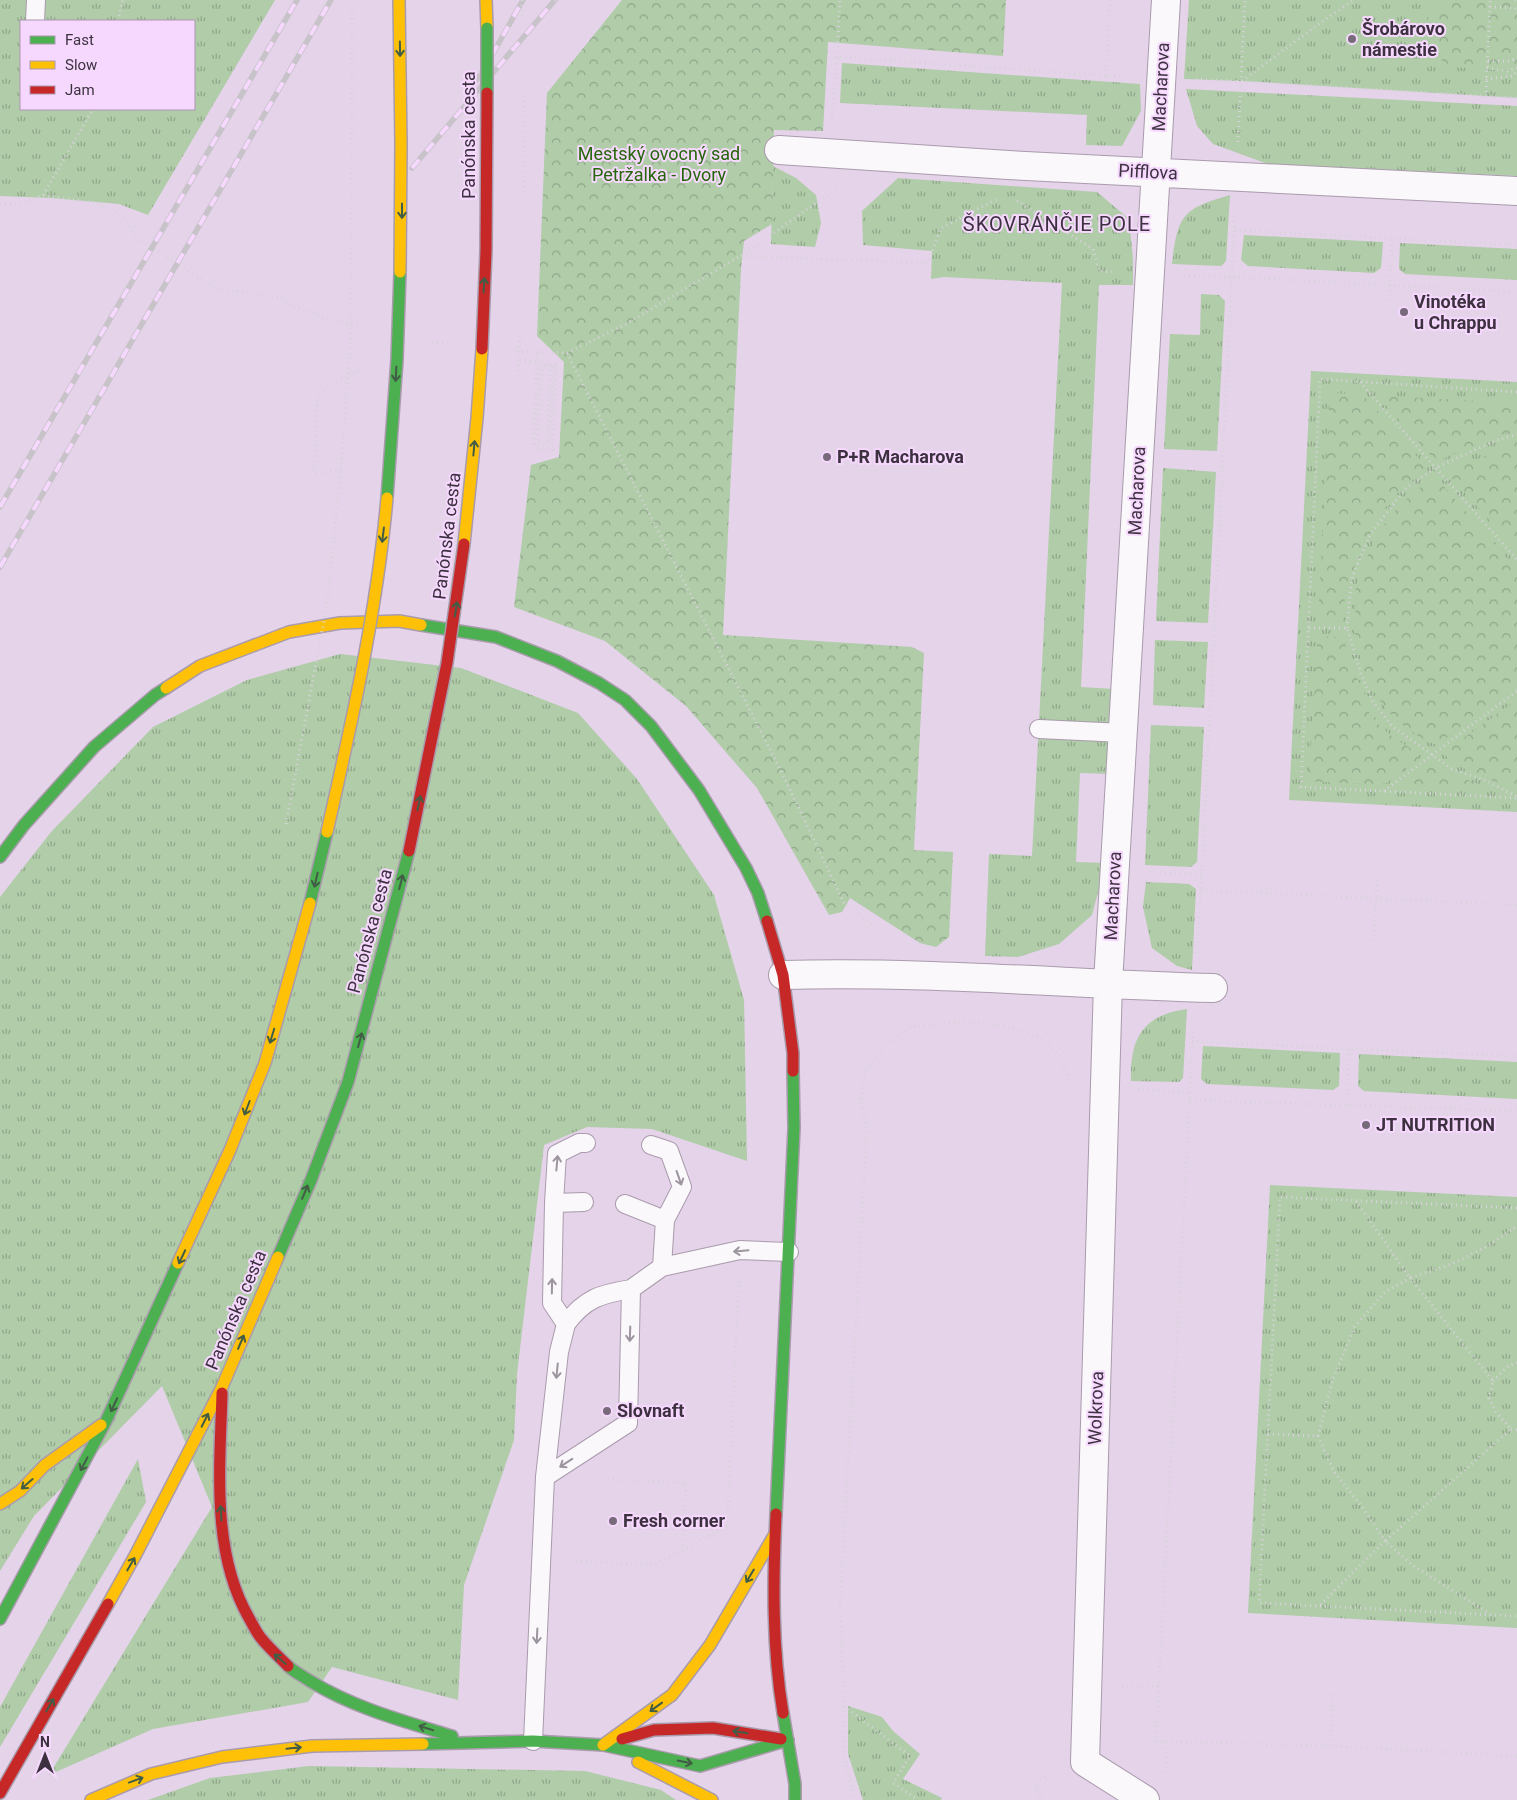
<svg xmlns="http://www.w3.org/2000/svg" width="1517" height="1800" font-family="Roboto,sans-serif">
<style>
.grass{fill:url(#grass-tufts);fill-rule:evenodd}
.park{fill:url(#park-crowns)}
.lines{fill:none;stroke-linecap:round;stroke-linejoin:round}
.lane-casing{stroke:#a99bac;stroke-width:20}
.street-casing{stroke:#a99bac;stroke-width:30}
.fast-casing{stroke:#a99bac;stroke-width:14}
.slow-casing{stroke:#a99bac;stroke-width:14}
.jam-casing{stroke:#a99bac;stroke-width:14}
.path{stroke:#d8d3da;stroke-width:3;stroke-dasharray:1 4;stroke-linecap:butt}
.lane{stroke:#fbf8fc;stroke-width:18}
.street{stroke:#fbf8fc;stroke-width:28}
.fast{stroke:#4caf50;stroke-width:11}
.slow{stroke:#ffc107;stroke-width:11}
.jam{stroke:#c62828;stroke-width:11}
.rail-casing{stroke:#c7c3c8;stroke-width:5.5}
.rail{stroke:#f6d8fe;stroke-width:4;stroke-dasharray:11;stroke-linecap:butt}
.fast-bridge-casing{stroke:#a99bac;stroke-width:14;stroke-linecap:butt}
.slow-bridge-casing{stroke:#a99bac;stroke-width:14;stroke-linecap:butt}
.jam-bridge-casing{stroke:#a99bac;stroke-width:14;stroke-linecap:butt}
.path-bridge{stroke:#d8d3da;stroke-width:3;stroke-dasharray:1 4;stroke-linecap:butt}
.fast-bridge{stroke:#4caf50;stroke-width:11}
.slow-bridge{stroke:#ffc107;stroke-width:11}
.jam-bridge{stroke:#c62828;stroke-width:11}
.oneway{stroke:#425d46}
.oneway2{stroke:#9c949e}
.poi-dot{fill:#776a7b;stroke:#f6d8fe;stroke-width:2}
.labels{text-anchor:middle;stroke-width:4;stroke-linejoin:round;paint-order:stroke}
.poi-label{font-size:18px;font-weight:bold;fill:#3d3140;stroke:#f6d8fe;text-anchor:start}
.street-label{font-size:18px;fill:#3d3140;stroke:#f6d8fe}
.park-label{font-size:18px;fill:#25670a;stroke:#f6d8fe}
.quarter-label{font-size:20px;letter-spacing:1px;fill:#3d3140;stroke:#f6d8fe}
</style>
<defs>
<pattern id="grass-tufts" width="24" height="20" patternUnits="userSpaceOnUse" patternTransform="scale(1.25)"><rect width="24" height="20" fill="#b0cca8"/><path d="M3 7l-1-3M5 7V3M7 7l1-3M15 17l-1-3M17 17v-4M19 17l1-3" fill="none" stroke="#90a68a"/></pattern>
<pattern id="park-crowns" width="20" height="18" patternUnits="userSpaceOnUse" patternTransform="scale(1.25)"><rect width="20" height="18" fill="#b0cca8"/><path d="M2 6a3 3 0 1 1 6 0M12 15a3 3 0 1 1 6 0" fill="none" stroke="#90a68a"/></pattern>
</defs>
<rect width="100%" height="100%" fill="#e4d3e9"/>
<path class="grass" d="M 0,0 L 275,0 L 148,215 L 119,204 L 51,198 L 0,196 ZM 21,21 L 194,21 L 194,109 L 21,109 Z
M 1189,0 L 1517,0 L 1517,98 L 1242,81 L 1184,79 Z
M 842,63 L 1140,84 L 1141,111 L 1122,146 L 1086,145 L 1087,115 L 840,103 Z
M 1186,89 L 1517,106 L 1517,176 L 1268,164 L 1213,144 L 1197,126 Z
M 773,166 L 796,178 L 816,195 L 821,223 L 815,247 L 771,244 Z
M 898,178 L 1097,192 L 1129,219 L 1133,259 L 1133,285 L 1099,285 L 1081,687 L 1114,689 L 1110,774 L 1080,773 L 1076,862 L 1106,863 L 1092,915 L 1059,944 L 1018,957 L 985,956 L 989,854 L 1032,856 L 1062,283 L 944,277 L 931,279 L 932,251 L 863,245 L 862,211 Z
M 1230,195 L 1226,261 L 1221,266 L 1172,264 C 1178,215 1182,209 1230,195 Z
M 1244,235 L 1383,242 L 1381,268 L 1374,273 L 1248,266 L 1241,260 Z
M 1400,243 L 1517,249 L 1517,280 L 1405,274 L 1399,269 Z
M 1201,294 L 1219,295 L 1225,301 L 1217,451 L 1164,449 L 1170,334 L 1200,335 Z
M 1311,371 L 1517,382 L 1517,812 L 1289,800 Z
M 1163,468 L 1216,472 L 1208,623 L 1156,621 Z
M 1155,640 L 1208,642 L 1204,708 L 1153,705 Z
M 340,654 L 461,668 L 578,713 L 637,779 L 714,895 L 744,1000 L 747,1161 L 652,1129 L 587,1127 L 544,1145 L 517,1374 L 514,1440 L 464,1585 L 458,1700 L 332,1667 L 308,1702 L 153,1729 L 49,1775 L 212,1507 L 162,1386 L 34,1516 L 0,1571 L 0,897 L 51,832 L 153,727 L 247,680 Z
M 1151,725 L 1204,727 L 1197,862 L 1191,867 L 1145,865 Z
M 1146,882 L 1189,884 L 1196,889 L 1192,970 L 1177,966 L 1152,948 L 1143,907 Z
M 1187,1009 L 1183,1078 L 1179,1082 L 1131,1081 C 1130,1039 1142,1015 1187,1009 Z
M 1203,1046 L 1340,1053 L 1339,1086 L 1333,1090 L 1207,1084 L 1201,1079 Z
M 1359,1054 L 1517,1062 L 1517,1099 L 1364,1091 L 1358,1086 Z
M 1270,1185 L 1517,1197 L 1517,1628 L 1248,1613 Z
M 138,1459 L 146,1502 L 0,1747 L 0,1707 Z
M 848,1706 L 882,1717 L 893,1731 L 920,1754 L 903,1779 L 942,1798 L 941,1800 L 863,1800 L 848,1754 Z
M 309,1766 L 585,1771 L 661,1790 L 676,1800 L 148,1800 L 210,1778 Z"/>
<path class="park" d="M 622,0 L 1006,0 L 1003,56 L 828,42 L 823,131 L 774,130 L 772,224 L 744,241 L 741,269 L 723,635 L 912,647 L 924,653 L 914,850 L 953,852 L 949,937 L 936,947 L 920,943 L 850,898 L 842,912 L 829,915 L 757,788 L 686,706 L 605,641 L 514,607 L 531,465 L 559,457 L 564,362 L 537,336 L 547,93 Z
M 1445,0 L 1517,1 L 1517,68 L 1507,71 L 1452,67 L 1437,57 L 1428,44 L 1428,19 L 1442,2 Z
M 1330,393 L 1358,394 L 1368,400 L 1425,466 L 1422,473 L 1401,489 L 1380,514 L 1346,585 L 1343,622 L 1324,621 L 1318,617 Z
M 1384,396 L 1517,403 L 1517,431 L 1503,434 L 1442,459 L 1434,459 L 1381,400 Z
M 1517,440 L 1517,551 L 1449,475 L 1452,470 L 1499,450 L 1513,441 Z
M 1438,480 L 1517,570 L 1517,683 L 1437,745 L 1426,741 L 1405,727 L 1388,712 L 1372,689 L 1363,668 L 1355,635 L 1356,586 L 1370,550 L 1388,518 L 1414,492 L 1428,482 Z
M 1322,636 L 1339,637 L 1344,639 L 1353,671 L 1366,694 L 1367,710 L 1378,724 L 1395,739 L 1417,752 L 1419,759 L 1388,782 L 1379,785 L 1309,781 L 1317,640 Z
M 1517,700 L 1517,789 C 1501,783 1449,768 1444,752 Z
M 1431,762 L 1437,763 L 1455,775 L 1495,791 L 1406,787 L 1403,783 Z"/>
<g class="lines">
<g class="lane-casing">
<path id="lane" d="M 35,21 L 36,0
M 1039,729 L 1123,733
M 651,1145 L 669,1151 L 682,1187 L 665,1220
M 584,1202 L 554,1203 L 552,1303 L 566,1324 C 585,1298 601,1294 631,1289
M 554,1203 L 557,1154 L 579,1143 L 586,1143
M 625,1204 L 665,1220 L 662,1267
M 545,1477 L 559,1352 L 566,1324
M 533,1741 L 545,1477 L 628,1423 L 631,1289 L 662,1267 L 740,1250 L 789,1252"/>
</g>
<g class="street-casing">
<path id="street" d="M 779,150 L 1008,165 L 1517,191
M 783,975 C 926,971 1070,984 1213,988
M 1145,1800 L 1085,1762 L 1108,983 L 1166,0"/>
</g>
<g class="fast-casing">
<path id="fast" d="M 421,625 L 496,637 L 557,661 L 599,683 L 625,700 L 651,726 L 699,790 L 746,868 L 758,893 L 767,921
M 0,857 L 24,825 L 94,747 L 155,695 L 166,688
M 310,903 L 327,832
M 278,1257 L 311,1180 L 348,1082 L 409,851
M 776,1514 L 794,1128 L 793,1071
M 0,1619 L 106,1421 L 178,1263
M 288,1666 C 294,1672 303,1676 310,1681 C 354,1708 403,1721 452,1736
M 783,1713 L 795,1784 L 795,1800
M 423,1744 L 533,1741 L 603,1745 L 700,1766 L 788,1740"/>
</g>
<g class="slow-casing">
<path id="slow" d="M 486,0 L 487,28
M 166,688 L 200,666 L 289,632 L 340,623 L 399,621 L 421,625
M 178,1263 L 230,1150 L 265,1063 L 310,903
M 0,1504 L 20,1491 L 45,1465 L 101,1425
M 108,1604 L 136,1554 L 222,1387 L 278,1257
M 603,1745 L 672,1695 L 710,1645 L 775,1534
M 638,1762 L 712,1800
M 91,1800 L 151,1774 L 222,1757 L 312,1746 L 423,1744"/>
</g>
<g class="jam-casing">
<path id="jam" d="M 767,921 L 783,975 L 793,1053 L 793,1071
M 222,1393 C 220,1467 211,1552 249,1618 C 253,1625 256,1632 261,1638 C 269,1648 279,1657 288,1666
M 776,1514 C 773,1580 772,1648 783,1713
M 622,1739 L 654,1730 L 713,1728 L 781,1739
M 0,1793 L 108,1604"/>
</g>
<path class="path" d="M 1515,0 L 1517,1
M 1490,7 L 1514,8 L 1517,10
M 118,21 L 123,0
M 837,57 L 840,0
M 1488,61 L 1511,61 L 1517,57
M 1487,68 L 1507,71 L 1517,68
M 1106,76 L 1110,0
M 1196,79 L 1517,98
M 1486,79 L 1512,76 L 1517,72
M 1242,81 L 1320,23 L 1354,0
M 1486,97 L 1490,0
M 832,119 L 837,57 L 1127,77
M 1238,142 L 1245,0
M 43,195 L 93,109
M 1017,201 L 1093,249 L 1099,271 L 1115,272
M 0,204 L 20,204 L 43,195 L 94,203 L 113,210 L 127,221 L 135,237 L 219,290 L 248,292 L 278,297 L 294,307 L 326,318 L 365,328
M 1235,230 L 1517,245
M 741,256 L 836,189
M 1184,276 L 1254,278 L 1517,292
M 1389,301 L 1392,239
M 432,342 L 449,344
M 517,351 L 567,353 L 626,324 L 740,256 L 928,263 L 941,228 L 997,199
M 537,353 L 533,449 L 552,450 L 556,365 L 539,366 L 535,446 L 549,446 L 554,367 L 542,367 L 538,443 L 547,443 L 551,363 L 538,362
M 567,353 L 782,773 L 845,905 L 890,939
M 1360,382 L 1517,560
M 1517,392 L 1320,379 L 1301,787 L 1517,798
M 341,470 L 314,474 L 318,392 L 363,368
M 1309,628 L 1347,628 L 1361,674 L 1373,702 L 1393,727 L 1452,769 L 1487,781 L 1517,797
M 1347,628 L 1352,577 L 1371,533 L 1406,488 L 1435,468 L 1497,440 L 1517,434
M 1384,791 L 1517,691
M 1150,872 L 1202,874 L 1235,210
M 1201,890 L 1517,905
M 1373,946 L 1377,880
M 1196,953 L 1202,874
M 1193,1022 L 1190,1093 L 1156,1741 L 1330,1746 L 1517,1756
M 1192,1041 L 1349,1049 L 1517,1056
M 1138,1089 L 1190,1093
M 1190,1100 L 1517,1111
M 1348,1105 L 1349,1049
M 1356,1201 L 1410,1278 L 1452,1264 L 1486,1247 L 1517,1226
M 1517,1208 L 1280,1197 L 1259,1603 L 1517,1616
M 1493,1381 L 1508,1366 L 1517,1363
M 1511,1429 L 1517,1430
M 1268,1434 L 1318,1436 L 1334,1472 L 1363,1508 L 1385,1541 L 1319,1606
M 1318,1436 L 1333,1379 L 1355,1326 L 1385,1292 L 1410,1278 L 1493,1381 L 1489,1398 L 1496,1412 L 1511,1429 L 1385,1541 L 1412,1565 L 1490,1614
M 598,1479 L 686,1483 L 683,1550
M 571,1561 L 654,1565 L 727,1526 L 739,1281
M 1122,1686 L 1159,1686
M 844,1706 L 910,1756 L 893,1783 L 918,1800
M 1330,1746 L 1333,1693
M 1166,1773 L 1166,1741
M 853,1796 L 843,1752 L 843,1678 L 840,1605 L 867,1128 L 861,1103 L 865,1072 L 886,1045 L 910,1027 L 966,1021 L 1003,1026 L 1040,1038 L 1060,1056 L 1069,1081
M 1041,1800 L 1035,1781 L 1053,1774"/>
<use href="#lane" class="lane"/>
<use href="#street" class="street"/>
<use href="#fast" class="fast"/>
<use href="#slow" class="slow"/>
<use href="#jam" class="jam"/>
<g class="rail-casing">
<path id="rail" d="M 468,92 L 483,71 L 523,0
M 412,168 L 555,0
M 0,507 L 297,0
M 0,567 L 331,0"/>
</g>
<use href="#rail" class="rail"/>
<g class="fast-bridge-casing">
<path id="fast-bridge" d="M 487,93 L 487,28
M 387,498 L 397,360 L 400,272"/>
</g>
<g class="slow-bridge-casing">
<path id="slow-bridge" d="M 399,0 L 401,144 L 400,272
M 464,544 L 477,418 L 482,349
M 327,832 C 352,721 377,611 387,498"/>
</g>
<g class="jam-bridge-casing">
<path id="jam-bridge" d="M 482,349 L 486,251 L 487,93
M 409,851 L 447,663 L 464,544"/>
</g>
<path class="path-bridge" d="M 522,0 L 522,19
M 524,192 L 525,135 L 524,93
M 520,331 L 519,360 L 538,362
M 518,371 L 519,360
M 286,824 L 327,604 L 341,470 L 351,335 L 352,0"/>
<use href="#fast-bridge" class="fast-bridge"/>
<use href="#slow-bridge" class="slow-bridge"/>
<use href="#jam-bridge" class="jam-bridge"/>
</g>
<defs><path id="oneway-shaft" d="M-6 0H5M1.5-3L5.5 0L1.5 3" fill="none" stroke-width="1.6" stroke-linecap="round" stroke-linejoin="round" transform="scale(1.25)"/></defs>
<g class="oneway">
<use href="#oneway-shaft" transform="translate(400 49) rotate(89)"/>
<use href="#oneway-shaft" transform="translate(402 211) rotate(90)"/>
<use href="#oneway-shaft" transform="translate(484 285) rotate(-87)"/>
<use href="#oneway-shaft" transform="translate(396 374) rotate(93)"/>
<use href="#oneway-shaft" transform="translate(474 448) rotate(-85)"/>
<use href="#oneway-shaft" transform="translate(383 535) rotate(97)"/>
<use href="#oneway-shaft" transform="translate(456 609) rotate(-81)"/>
<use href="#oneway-shaft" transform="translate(419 803) rotate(-78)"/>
<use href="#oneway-shaft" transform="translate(316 880) rotate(103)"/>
<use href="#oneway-shaft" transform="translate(401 882) rotate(-76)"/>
<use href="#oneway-shaft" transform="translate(272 1036) rotate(107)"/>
<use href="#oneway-shaft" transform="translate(360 1040) rotate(-75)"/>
<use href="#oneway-shaft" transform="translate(247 1108) rotate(111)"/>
<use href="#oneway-shaft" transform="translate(305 1192) rotate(-67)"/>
<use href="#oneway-shaft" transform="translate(182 1257) rotate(115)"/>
<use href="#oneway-shaft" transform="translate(241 1342) rotate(-67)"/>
<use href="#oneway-shaft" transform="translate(114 1405) rotate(115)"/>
<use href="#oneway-shaft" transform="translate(205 1420) rotate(-63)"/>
<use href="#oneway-shaft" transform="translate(84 1464) rotate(118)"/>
<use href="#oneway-shaft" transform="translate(27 1484) rotate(139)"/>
<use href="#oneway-shaft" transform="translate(221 1513) rotate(-93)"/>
<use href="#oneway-shaft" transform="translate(131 1564) rotate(-60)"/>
<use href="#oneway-shaft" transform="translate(750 1576) rotate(121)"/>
<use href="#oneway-shaft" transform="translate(280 1659) rotate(-139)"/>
<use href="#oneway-shaft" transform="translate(50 1705) rotate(-60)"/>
<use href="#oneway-shaft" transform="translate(656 1707) rotate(144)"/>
<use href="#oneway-shaft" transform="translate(426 1728) rotate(-163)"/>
<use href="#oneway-shaft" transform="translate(740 1732) rotate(-171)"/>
<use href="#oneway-shaft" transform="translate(294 1748) rotate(-6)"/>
<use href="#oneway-shaft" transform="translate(685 1762) rotate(12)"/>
<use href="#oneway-shaft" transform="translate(136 1780) rotate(-20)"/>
</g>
<g class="oneway2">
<use href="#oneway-shaft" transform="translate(557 1163) rotate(-85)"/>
<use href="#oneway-shaft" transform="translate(679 1178) rotate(71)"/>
<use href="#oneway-shaft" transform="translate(741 1251) rotate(175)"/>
<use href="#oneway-shaft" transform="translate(552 1286) rotate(-89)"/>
<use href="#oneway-shaft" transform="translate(630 1334) rotate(92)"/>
<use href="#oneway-shaft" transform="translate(557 1371) rotate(96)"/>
<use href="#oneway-shaft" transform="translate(566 1463) rotate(147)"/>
<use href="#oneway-shaft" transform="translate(537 1636) rotate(93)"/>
</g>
<g class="poi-dot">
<circle cx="1352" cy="39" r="5"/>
<circle cx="1404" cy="312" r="5"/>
<circle cx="827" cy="457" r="5"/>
<circle cx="1366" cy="1125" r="5"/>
<circle cx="607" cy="1411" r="5"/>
<circle cx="613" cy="1521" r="5"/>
</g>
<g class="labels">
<g class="poi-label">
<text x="1362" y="35">Šrobárovo<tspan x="1362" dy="21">námestie</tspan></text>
<text x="1414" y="308">Vinotéka<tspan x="1414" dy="21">u Chrappu</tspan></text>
<text x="837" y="463">P+R Macharova</text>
<text x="1376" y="1131">JT NUTRITION</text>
<text x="617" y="1417">Slovnaft</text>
<text x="623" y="1527">Fresh corner</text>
</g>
<g class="street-label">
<text transform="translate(1161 87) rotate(-87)" y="6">Macharova</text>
<text transform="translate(469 135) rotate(-90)" y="6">Panónska cesta</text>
<text transform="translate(1148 172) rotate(3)" y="6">Pifflova</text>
<text transform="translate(1137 491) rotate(-87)" y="6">Macharova</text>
<text transform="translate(447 536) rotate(-83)" y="6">Panónska cesta</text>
<text transform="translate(1113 896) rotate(-87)" y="6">Macharova</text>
<text transform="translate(370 931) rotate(-75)" y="6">Panónska cesta</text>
<text transform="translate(236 1310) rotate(-67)" y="6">Panónska cesta</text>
<text transform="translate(1096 1408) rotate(-88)" y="6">Wolkrova</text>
</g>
<g class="park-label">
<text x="659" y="160">Mestský ovocný sad<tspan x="659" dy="21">Petržalka - Dvory</tspan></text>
</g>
<g class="quarter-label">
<text x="1057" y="231">ŠKOVRÁNČIE POLE</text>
</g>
</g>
<rect x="20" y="20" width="175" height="90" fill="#f6d8fe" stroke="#ac95b2"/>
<rect x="30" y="36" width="25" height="8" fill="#4caf50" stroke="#ac95b2"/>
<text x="65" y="45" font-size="15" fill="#3d3140">Fast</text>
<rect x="30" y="61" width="25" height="8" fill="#ffc107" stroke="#ac95b2"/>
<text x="65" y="70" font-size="15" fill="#3d3140">Slow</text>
<rect x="30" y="86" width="25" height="8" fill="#c62828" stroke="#ac95b2"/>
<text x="65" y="95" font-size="15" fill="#3d3140">Jam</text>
<g transform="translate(45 1755)" stroke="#f6d8fe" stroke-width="4" paint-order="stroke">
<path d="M0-4L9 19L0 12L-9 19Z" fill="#3d3140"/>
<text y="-8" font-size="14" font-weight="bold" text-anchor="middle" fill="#3d3140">N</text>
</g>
</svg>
